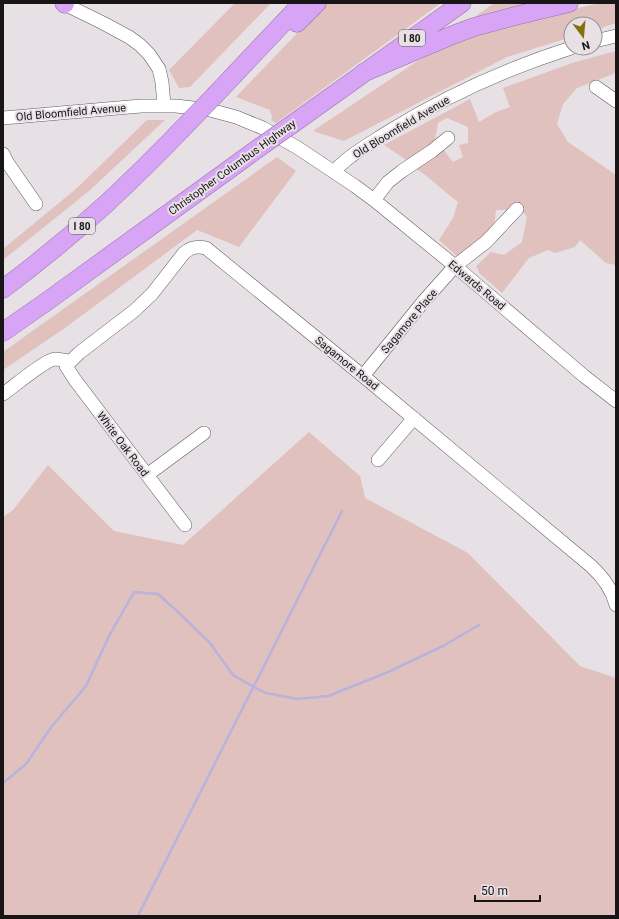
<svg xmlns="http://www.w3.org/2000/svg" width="619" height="919" font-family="Roboto,sans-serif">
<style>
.green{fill:#e1c1be}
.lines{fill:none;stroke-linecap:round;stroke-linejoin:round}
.stream{stroke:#b7b3dd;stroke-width:2.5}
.minor-casing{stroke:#5f595d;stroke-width:14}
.highway-casing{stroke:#9572a8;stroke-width:19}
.minor{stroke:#fff;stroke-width:13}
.highway{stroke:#d8a4f6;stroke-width:18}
.highway-bridge-casing{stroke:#9572a8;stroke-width:19;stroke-linecap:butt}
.highway-bridge{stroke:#d8a4f6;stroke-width:18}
.labels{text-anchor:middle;stroke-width:4;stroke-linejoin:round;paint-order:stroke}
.shield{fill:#e7e0e5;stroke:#565255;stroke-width:1}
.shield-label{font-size:10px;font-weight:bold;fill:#181517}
.street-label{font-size:11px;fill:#181517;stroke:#e7e0e5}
</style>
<rect width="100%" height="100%" fill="#e7e0e5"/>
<path class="green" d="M 235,3 L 271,3 L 190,87 L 179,88 L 169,70 Z
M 326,3 L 441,3 L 276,123 L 271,120 L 272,117 L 270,110 L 236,97 Z
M 494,3 L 543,3 L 468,22 Z
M 600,3 L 616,3 L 616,23 L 595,30 L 595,24 L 571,24 L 571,37 L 507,57 L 344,141 L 313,131 L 419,60 L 467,37 L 523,21 Z
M 616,51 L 616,73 L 577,88 L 563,104 L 557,124 L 568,142 L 616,175 L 616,265 L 606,263 L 580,240 L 575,247 L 555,253 L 548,250 L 529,258 L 502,293 L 480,274 L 476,266 L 491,252 L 504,255 L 522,242 L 527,217 L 519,206 L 511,210 L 496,210 L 493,236 L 460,259 L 439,240 L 453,218 L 458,202 C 444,192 432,179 417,169 L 429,156 L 443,149 L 453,162 L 463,157 L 459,145 L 468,143 L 468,127 L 447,118 L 438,123 L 435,139 L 428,149 L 408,161 L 384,145 L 470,99 L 479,122 L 494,113 L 510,107 L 503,88 L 575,62 Z
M 147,120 L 165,120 L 89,191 L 3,260 L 3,249 L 77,188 Z
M 277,157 L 296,171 L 239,247 L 197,230 L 65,328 L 3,370 L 3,352 Z
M 309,432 L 360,476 L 365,498 L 468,553 L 580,666 L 616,678 L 616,916 L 3,916 L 3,517 L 13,510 L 48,465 L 114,531 L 183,545 Z"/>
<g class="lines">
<path class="stream" d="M 3,783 L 26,764 L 52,726 L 86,686 L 109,636 L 134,592 L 158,594 L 179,613 L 210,643 L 233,675 L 254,687 L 266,693 L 297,699 L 328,696 L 386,673 L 443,646 L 479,625
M 138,916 L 342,511"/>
<g class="minor-casing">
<path id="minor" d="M 62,3 L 103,23 L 129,37 L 140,45 L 149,54 L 159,69 L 162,82 L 164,105
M 595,41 L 616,36
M 596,87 L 616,101
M 3,118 L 141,106 L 176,106 L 210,110 L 236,117 L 263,128 L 298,148 L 355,186 L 374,200 L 455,266 L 584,376 L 616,401
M 3,154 L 7,162 L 36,204
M 334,172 C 337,168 341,164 345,161 C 358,150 374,141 388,132 C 447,95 505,69 571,48
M 374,200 L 388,182 L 402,171 L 432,151 L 448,138
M 363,376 L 423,302 L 455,266 L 486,242 L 517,209
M 3,394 C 13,387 45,360 55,359 C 60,359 66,361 70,361
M 378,460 L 414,418
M 147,475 L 204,433
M 185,525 L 75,380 L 66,366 L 79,353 L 134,311 L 152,294 L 184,253 C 191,247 197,246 206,248 L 363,376 L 591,566 C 603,577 612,589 616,605"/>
</g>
<g class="highway-casing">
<path id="highway" d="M 64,3 L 65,4
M 297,23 L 317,3
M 363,73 L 455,34 L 474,27 L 515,16 L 569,3
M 216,94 L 302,3
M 294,123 L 462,3
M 3,289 C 39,262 73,234 106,204 C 134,178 161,151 187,124
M 3,332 L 46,302 L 260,147"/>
</g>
<use href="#minor" class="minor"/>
<use href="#highway" class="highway"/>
<g class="highway-bridge-casing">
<path id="highway-bridge" d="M 187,124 L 216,94
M 260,147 L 294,123"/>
</g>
<use href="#highway-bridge" class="highway-bridge"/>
</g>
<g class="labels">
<g class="shield">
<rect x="399" y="30" width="26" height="16" rx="3"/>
<rect x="69" y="218" width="26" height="16" rx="3"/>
</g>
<g class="shield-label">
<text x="412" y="42">I 80</text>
<text x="82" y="230">I 80</text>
</g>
<g class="street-label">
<text transform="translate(71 112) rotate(-5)" y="4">Old Bloomfield Avenue</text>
<text transform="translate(401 127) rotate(-31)" y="4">Old Bloomfield Avenue</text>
<text transform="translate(232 167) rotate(-36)" y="4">Christopher Columbus Highway</text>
<text transform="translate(477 285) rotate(40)" y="4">Edwards Road</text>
<text transform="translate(409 321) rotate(-50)" y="4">Sagamore Place</text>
<text transform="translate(347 363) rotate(39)" y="4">Sagamore Road</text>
<text transform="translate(123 444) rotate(53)" y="4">White Oak Road</text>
</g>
</g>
<rect width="619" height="919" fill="none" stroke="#181517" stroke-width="8"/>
<g transform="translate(583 36) rotate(164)"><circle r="19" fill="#e7e0e5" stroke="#948f93"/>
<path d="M0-3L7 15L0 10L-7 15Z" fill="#866f0e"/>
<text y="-6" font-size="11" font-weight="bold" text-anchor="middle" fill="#181517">N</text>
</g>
<path d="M475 895v6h65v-6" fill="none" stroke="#181517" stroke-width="2"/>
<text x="481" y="895" font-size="12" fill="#181517" stroke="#e7e0e5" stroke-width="3" paint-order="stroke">50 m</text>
</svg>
